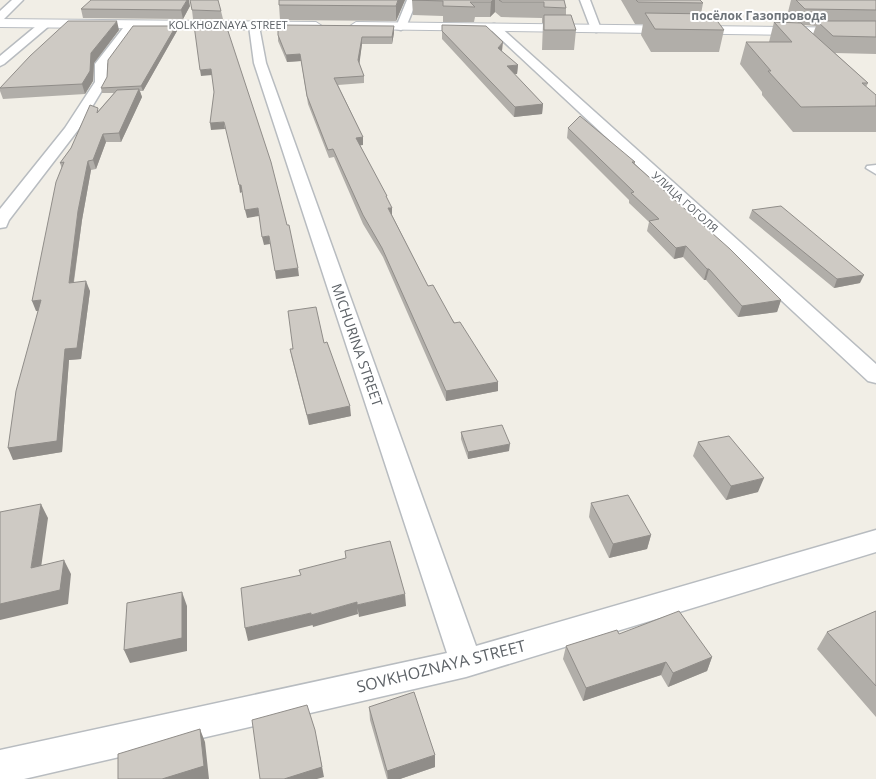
<svg xmlns="http://www.w3.org/2000/svg" width="876" height="779" font-family="'Open Sans',sans-serif">
<style>
.lines{fill:none;stroke-linecap:round;stroke-linejoin:round}
.lane-casing{stroke:#b8bcc0;stroke-width:3}
.street-casing{stroke:#b8bcc0;stroke-width:3}
.secondary-casing{stroke:#b9bdc2;stroke-width:2}
.lane{fill:#fff;fill-rule:evenodd}
.street{fill:#fff;fill-rule:evenodd}
.secondary{fill:#fff;fill-rule:evenodd}
.wall{fill:#b1aea9;fill-rule:evenodd}
.shaded-wall{fill:#908d89}
.building{fill:#cecac4;stroke:#908d89}
.labels{text-anchor:middle;stroke-width:4;stroke-linejoin:round;paint-order:stroke}
.far-street-label{font-size:11px;fill:#5d6267;stroke:#fff}
.far-neighbourhood-label{font-size:12px;font-weight:bold;fill:#6e7479;stroke:#fff}
.street-label{font-size:14px;fill:#5d6267;stroke:#fff}
.near-street-label{font-size:16px;fill:#5d6267;stroke:#fff}
</style>
<rect width="100%" height="100%" fill="#f1eee6"/>
<g class="lines">
<g class="lane-casing">
<path id="lane" d="M 876,165 L 876,174 L 866,168 L 867,166 Z"/>
</g>
<g class="street-casing">
<path id="street" d="M 12,0 L 23,0 L 4,19 L 0,20 L 0,11 Z
M 407,0 L 417,0 L 406,27 L 401,30 L 397,29 L 396,27 Z
M 580,0 L 590,0 L 601,29 L 600,31 L 596,32 L 591,29 Z
M 45,21 L 50,24 L 49,26 L 4,64 L 0,66 L 0,56 L 41,22 Z
M 131,22 L 136,25 L 107,64 L 107,82 L 78,130 L 9,220 L 6,227 L 0,228 L 0,209 L 65,128 L 95,82 L 95,64 L 127,23 Z
M 254,23 L 259,26 L 266,63 L 476,646 L 876,530 L 876,552 L 466,677 L 24,779 L 0,779 L 0,750 L 447,653 L 254,63 L 249,26 Z
M 494,24 L 498,25 L 876,364 L 876,383 L 868,381 L 490,29 L 489,27 L 490,25 Z"/>
</g>
<g class="secondary-casing">
<path id="secondary" d="M 0,19 L 316,22 L 322,26 L 316,30 L 0,27 Z
M 356,22 L 876,28 L 876,36 L 351,29 L 350,26 Z"/>
</g>
<use href="#lane" class="lane"/>
<use href="#street" class="street"/>
<use href="#secondary" class="secondary"/>
</g>
<path class="wall" d="M 279,0 L 405,0 L 396,21 L 280,20 L 279,5 Z
M 412,0 L 564,0 L 566,8 L 566,15 L 576,30 L 574,50 L 542,50 L 543,23 L 542,23 L 542,18 L 501,17 L 495,12 L 490,17 L 475,17 L 474,22 L 443,22 L 443,16 L 413,15 Z
M 621,0 L 700,0 L 703,3 L 701,14 L 724,30 L 719,52 L 651,52 L 641,35 L 643,24 L 635,24 Z
M 791,0 L 876,0 L 876,54 L 835,53 L 868,83 L 866,87 L 876,95 L 876,132 L 793,132 L 762,95 L 762,92 L 740,64 L 746,42 L 769,42 L 774,22 L 798,23 L 788,12 ZM 804,25 L 816,26 L 813,34 Z
M 190,6 L 183,19 L 83,18 L 81,9 Z
M 192,10 L 221,11 L 223,19 L 193,19 Z
M 442,25 L 502,51 L 502,52 L 518,65 L 517,74 L 514,74 L 543,104 L 542,114 L 514,117 L 442,39 Z
M 176,26 L 177,31 L 143,91 L 140,91 L 142,97 L 121,142 L 106,142 L 96,169 L 91,170 L 82,220 L 74,282 L 90,291 L 81,359 L 69,360 L 62,452 L 13,460 L 38,311 L 36,311 L 62,169 L 60,163 L 99,110 L 114,93 L 102,93 L 101,88 Z
M 394,26 L 394,33 L 392,44 L 362,44 L 359,63 L 364,76 L 364,83 L 338,85 L 363,137 L 363,145 L 360,145 L 387,199 L 392,215 L 428,286 L 498,382 L 498,391 L 446,401 L 383,257 L 363,224 L 334,157 L 329,158 L 308,104 L 301,61 L 287,62 L 278,41 L 278,35 Z
M 119,30 L 94,63 L 93,81 L 85,94 L 3,99 L 0,91 L 0,88 Z
M 568,128 L 635,162 L 635,164 L 781,300 L 777,312 L 738,317 L 706,280 L 704,280 L 683,257 L 674,259 L 647,231 L 649,222 L 629,203 L 629,200 L 567,138 Z
M 752,210 L 860,283 L 834,288 L 749,218 Z
M 324,343 L 351,416 L 309,425 L 292,359 L 290,349 Z
M 461,432 L 509,451 L 468,459 L 461,439 Z
M 698,442 L 758,492 L 726,500 L 693,456 Z
M 591,503 L 651,535 L 647,549 L 609,558 L 589,517 Z
M 876,611 L 876,717 L 817,649 L 827,632 Z
M 619,634 L 712,657 L 707,671 L 668,687 L 661,675 L 583,701 L 563,659 L 566,646 Z
M 369,707 L 435,755 L 435,767 L 400,779 L 387,779 L 370,720 Z"/>
<path class="shaded-wall" d="M 187,0 L 189,0 L 190,6 L 183,19 L 181,10 Z
M 398,0 L 405,0 L 396,21 L 396,6 Z
M 493,0 L 495,0 L 495,12 L 490,17 L 491,2 Z
M 117,21 L 119,30 L 94,63 L 93,81 L 85,94 L 82,84 L 91,53 Z
M 176,26 L 177,31 L 143,91 L 141,86 Z
M 394,26 L 394,33 L 392,44 L 392,37 Z
M 362,37 L 362,44 L 359,67 L 358,60 Z
M 503,42 L 502,51 L 497,57 L 498,48 Z
M 300,54 L 301,61 L 287,62 L 286,55 Z
M 518,65 L 517,74 L 506,75 L 507,66 Z
M 211,69 L 212,75 L 201,76 L 200,70 Z
M 139,89 L 142,97 L 121,142 L 119,133 Z
M 543,104 L 542,114 L 514,117 L 515,107 Z
M 224,122 L 225,129 L 211,130 L 210,123 Z
M 103,134 L 106,142 L 96,169 L 93,160 Z
M 363,137 L 363,145 L 356,146 L 356,138 Z
M 88,161 L 91,170 L 82,220 L 72,293 L 69,283 L 78,211 Z
M 239,185 L 241,185 L 242,192 L 240,193 Z
M 258,208 L 259,216 L 247,218 L 245,210 Z
M 388,208 L 392,208 L 392,216 Z
M 269,236 L 270,244 L 264,245 L 262,237 Z
M 686,246 L 683,257 L 674,259 L 676,248 Z
M 298,268 L 299,276 L 276,279 L 275,271 Z
M 707,269 L 709,269 L 706,280 L 704,280 Z
M 864,275 L 860,283 L 834,288 L 837,279 Z
M 86,281 L 90,291 L 81,359 L 69,360 L 62,452 L 13,460 L 8,448 Z
M 41,300 L 45,310 L 36,311 L 32,301 Z
M 781,300 L 777,312 L 738,317 L 742,306 Z
M 498,382 L 498,391 L 446,401 L 446,391 Z
M 350,406 L 351,416 L 309,425 L 307,415 Z
M 510,444 L 509,451 L 468,459 L 468,452 Z
M 764,478 L 758,492 L 726,500 L 731,486 Z
M 41,504 L 48,518 L 39,582 L 31,568 Z
M 651,535 L 647,549 L 609,558 L 613,544 Z
M 64,560 L 71,574 L 68,604 L 0,620 L 0,604 Z
M 182,592 L 187,606 L 187,651 L 130,663 L 124,650 Z
M 405,594 L 406,606 L 359,617 L 357,605 Z
M 357,602 L 358,614 L 313,627 L 311,615 Z
M 311,613 L 313,625 L 248,641 L 245,628 Z
M 712,657 L 707,671 L 668,687 L 673,673 Z
M 666,662 L 661,675 L 583,701 L 586,688 Z
M 200,729 L 205,742 L 209,779 L 162,779 Z
M 317,740 L 324,777 L 317,779 L 284,779 Z
M 435,755 L 435,767 L 400,779 L 388,779 L 387,771 Z"/>
<path class="building" d="M 91,0 L 187,0 L 181,10 L 81,9 Z
M 190,0 L 218,0 L 221,11 L 192,10 Z
M 279,0 L 398,0 L 396,6 L 279,5 Z
M 412,0 L 493,0 L 491,2 L 470,2 L 475,7 L 443,6 L 443,1 Z
M 499,0 L 564,0 L 566,8 L 544,7 L 544,2 L 502,2 Z
M 636,0 L 700,0 L 703,3 L 638,2 Z
M 796,0 L 876,0 L 876,10 L 805,9 Z
M 645,13 L 712,14 L 724,30 L 655,29 Z
M 544,15 L 571,15 L 576,30 L 544,30 Z
M 68,21 L 117,21 L 91,53 L 90,71 L 82,84 L 0,88 L 30,56 Z
M 817,21 L 876,21 L 876,37 L 833,36 Z
M 774,22 L 801,23 L 868,83 L 862,83 L 876,95 L 876,106 L 801,107 L 768,71 L 771,71 L 746,42 L 792,42 Z
M 194,25 L 226,25 L 271,162 L 287,225 L 289,225 L 298,268 L 275,271 L 269,236 L 262,237 L 258,208 L 245,210 L 241,185 L 239,185 L 224,122 L 210,123 L 214,92 L 211,69 L 200,70 Z
M 278,25 L 394,26 L 392,37 L 362,37 L 358,60 L 364,76 L 334,78 L 363,137 L 356,138 L 387,196 L 386,196 L 392,208 L 388,208 L 428,286 L 433,285 L 454,323 L 460,322 L 498,382 L 446,391 L 382,248 L 363,215 L 333,149 L 328,150 L 307,96 L 300,54 L 286,55 L 278,35 Z
M 442,25 L 486,26 L 503,42 L 498,48 L 518,65 L 507,66 L 543,104 L 515,107 L 442,31 Z
M 133,26 L 176,26 L 141,86 L 101,88 L 107,77 L 108,60 Z
M 139,89 L 119,133 L 103,134 L 93,160 L 88,161 L 78,211 L 69,283 L 86,281 L 77,348 L 65,349 L 57,441 L 8,448 L 16,391 L 41,300 L 32,301 L 56,182 L 64,162 L 60,163 L 71,148 L 90,105 L 98,108 L 97,113 L 117,90 Z
M 580,116 L 635,162 L 632,162 L 730,249 L 781,300 L 742,306 L 709,269 L 707,269 L 686,246 L 676,248 L 649,221 L 659,219 L 631,193 L 634,192 L 568,128 Z
M 781,206 L 864,275 L 837,279 L 752,210 Z
M 316,307 L 324,343 L 327,342 L 350,406 L 307,415 L 290,349 L 293,349 L 288,311 Z
M 502,425 L 510,444 L 468,452 L 461,432 Z
M 729,436 L 764,478 L 731,486 L 698,442 Z
M 628,495 L 651,535 L 613,544 L 591,503 Z
M 41,504 L 31,568 L 64,560 L 60,590 L 0,604 L 0,512 Z
M 390,541 L 405,594 L 357,605 L 357,602 L 311,615 L 311,613 L 245,628 L 241,588 L 301,575 L 299,570 L 346,558 L 345,551 Z
M 182,592 L 182,638 L 124,650 L 127,603 Z
M 679,611 L 712,657 L 673,673 L 666,662 L 586,688 L 566,646 L 617,630 L 619,634 Z
M 876,611 L 876,686 L 827,632 Z
M 414,692 L 435,755 L 387,771 L 369,707 Z
M 307,705 L 315,730 L 322,767 L 284,779 L 260,779 L 252,720 Z
M 200,729 L 204,766 L 162,779 L 118,779 L 118,754 Z"/>
<g class="labels">
<g class="far-street-label">
<text x="228" y="29">KOLKHOZNAYA STREET</text>
<text transform="translate(685 202) rotate(42)" y="4">УЛИЦА ГОГОЛЯ</text>
</g>
<g class="far-neighbourhood-label">
<text x="759" y="20">посёлок Газопровода</text>
</g>
<g class="street-label">
<text transform="translate(357 345) rotate(71)" y="5">MICHURINA STREET</text>
</g>
<g class="near-street-label">
<text transform="translate(441 666) rotate(-14)" y="6">SOVKHOZNAYA STREET</text>
</g>
</g>
</svg>
